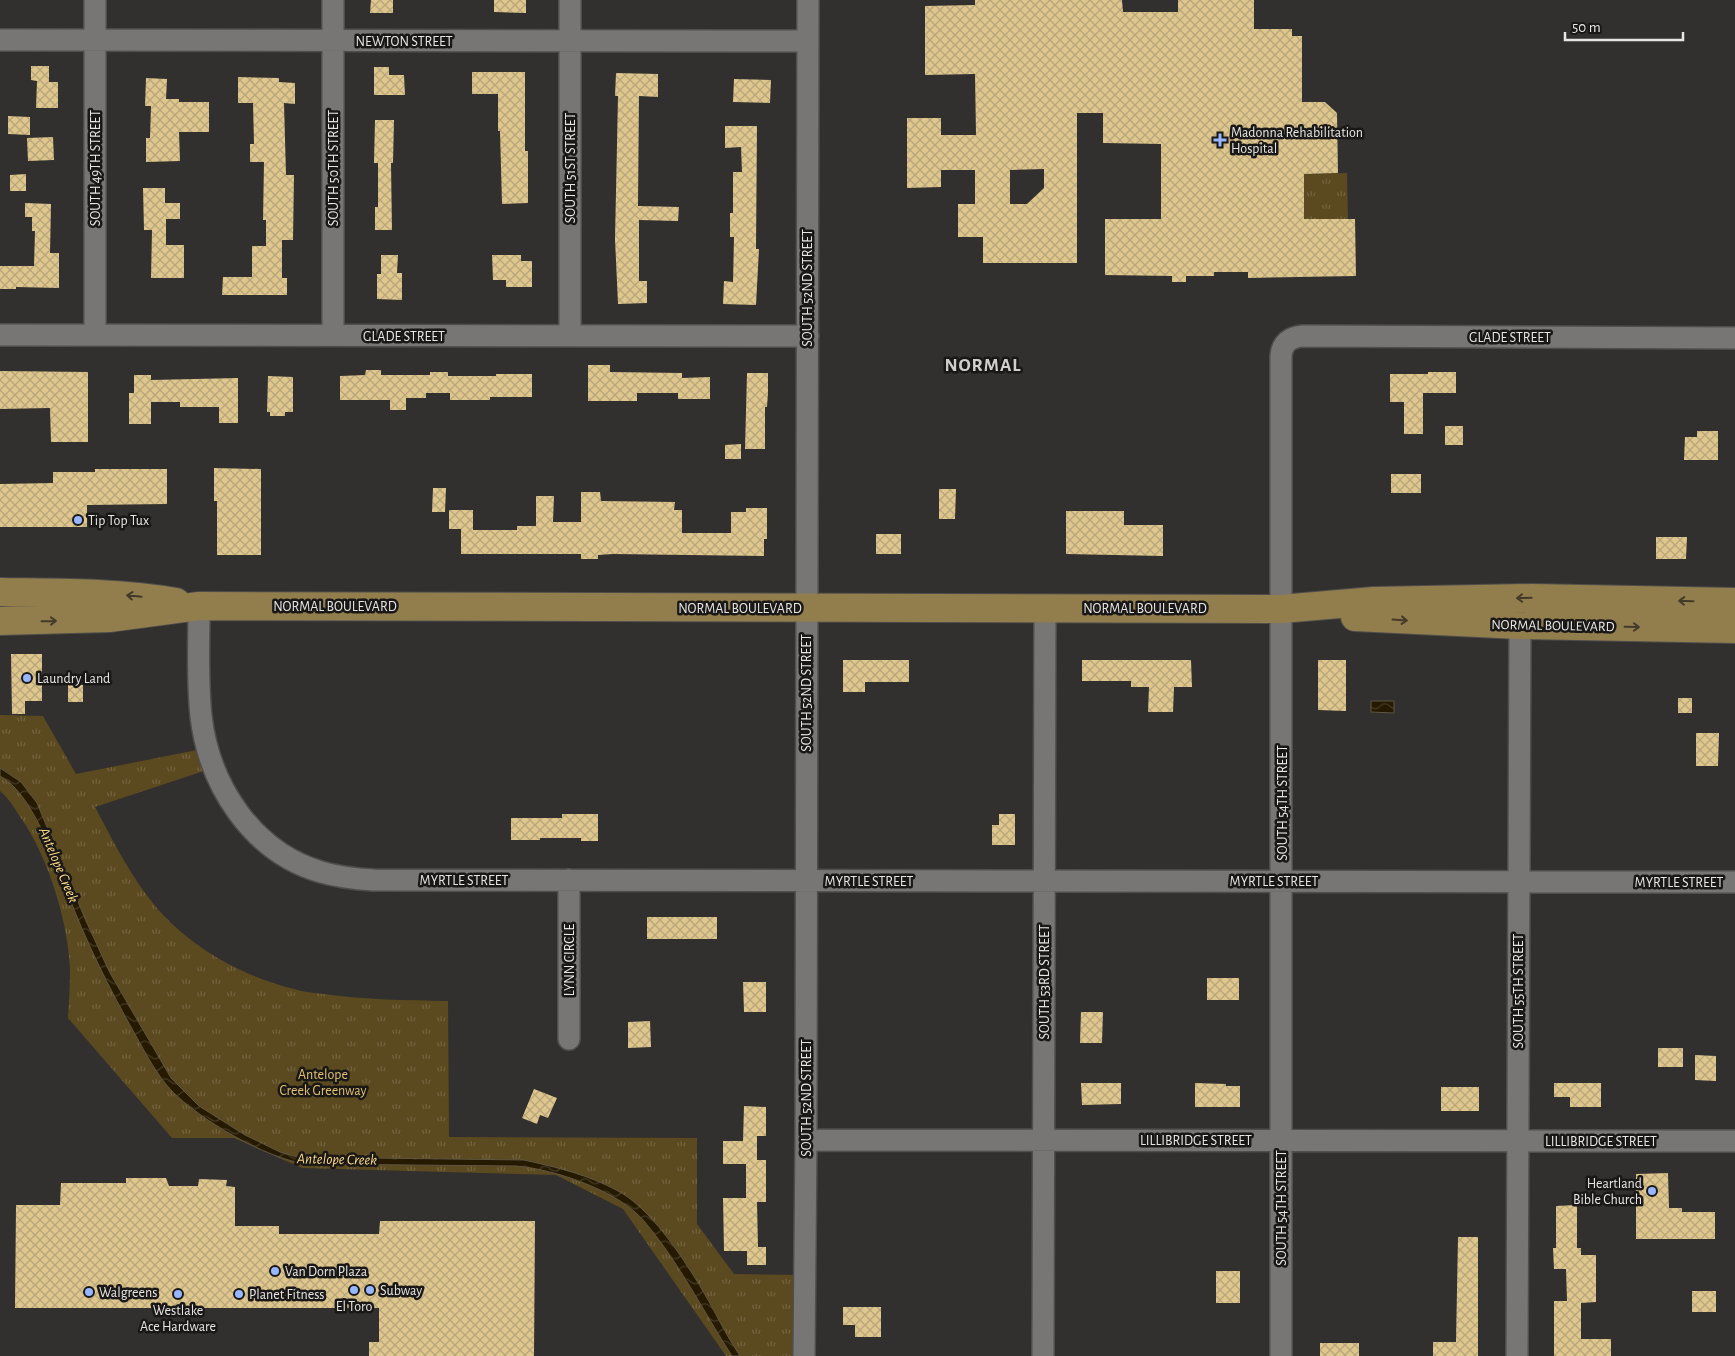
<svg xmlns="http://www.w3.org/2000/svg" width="1735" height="1356" font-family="'Alegreya Sans',sans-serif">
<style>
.grass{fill:url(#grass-tufts)}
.water{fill:url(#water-waves);stroke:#5f5644}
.building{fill:url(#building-cross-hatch);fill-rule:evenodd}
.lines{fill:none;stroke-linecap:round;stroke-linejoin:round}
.minor-casing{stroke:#4f4e4c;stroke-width:24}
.major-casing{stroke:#4f4e4c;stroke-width:30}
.minor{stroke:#787674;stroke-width:21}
.major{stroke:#927d4d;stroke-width:28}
.oneway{stroke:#433b2a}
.poi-dot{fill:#97b6fd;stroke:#191817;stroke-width:2}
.labels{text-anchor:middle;stroke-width:5;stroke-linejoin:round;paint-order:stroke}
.street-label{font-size:14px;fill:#e7e6e4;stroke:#191817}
.poi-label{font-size:14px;fill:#e7e6e4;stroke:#191817;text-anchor:start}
.park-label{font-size:14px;fill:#e5c16f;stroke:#191817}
.water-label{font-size:15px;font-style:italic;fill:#fdd886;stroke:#191817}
.district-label{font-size:19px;font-weight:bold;letter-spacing:1px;fill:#d1cfcc;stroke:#191817}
</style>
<defs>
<pattern id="grass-tufts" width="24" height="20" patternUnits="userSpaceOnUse" patternTransform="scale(1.25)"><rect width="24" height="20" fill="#5b491f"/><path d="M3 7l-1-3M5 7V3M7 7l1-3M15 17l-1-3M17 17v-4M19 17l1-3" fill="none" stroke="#73633f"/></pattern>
<pattern id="water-waves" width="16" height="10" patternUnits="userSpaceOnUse" patternTransform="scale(1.25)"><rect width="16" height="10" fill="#251900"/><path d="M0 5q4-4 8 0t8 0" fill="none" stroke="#453a25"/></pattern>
<pattern id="building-cross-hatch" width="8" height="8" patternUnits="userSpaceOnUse" patternTransform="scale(1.25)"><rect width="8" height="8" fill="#dfc68d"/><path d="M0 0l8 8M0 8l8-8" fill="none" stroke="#b8a67b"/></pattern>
</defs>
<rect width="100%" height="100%" fill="#31302e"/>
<path class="grass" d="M 1347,173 L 1348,219 L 1304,219 L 1304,174 Z
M 0,715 L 43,716 L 76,774 L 207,748 L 213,768 L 95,807 C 113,841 131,877 156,907 C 191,948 242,976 294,989 C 303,992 314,993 324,994 C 365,1000 406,1000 448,1001 L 449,1137 L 697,1138 L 697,1224 L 734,1274 L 805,1275 L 804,1356 L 726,1356 L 623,1209 L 556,1175 L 302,1168 L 234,1138 L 172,1138 L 68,1018 C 69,1002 70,985 70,969 C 68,922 49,860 23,821 C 16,811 10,799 0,791 Z"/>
<path class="water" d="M 1371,701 L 1394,701 L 1394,713 L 1371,712 Z
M 0,768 L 21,782 L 37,803 L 86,921 L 110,973 L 171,1078 L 199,1106 L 245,1135 L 280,1152 L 297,1157 L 524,1160 C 556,1167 589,1175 618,1191 C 650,1208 681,1255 700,1286 C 714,1309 725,1334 740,1356 L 732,1356 C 703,1311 679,1262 644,1221 C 619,1191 554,1169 516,1166 L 306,1164 C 265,1158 200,1120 171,1090 C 157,1075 146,1054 136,1036 C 109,988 85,940 66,889 C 54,857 31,792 0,776 Z"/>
<path class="building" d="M 371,0 L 393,0 L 393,13 L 370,13 Z
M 494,0 L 526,0 L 526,13 L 494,12 Z
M 975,0 L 1122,0 L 1123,12 L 1178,12 L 1178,0 L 1254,0 L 1254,29 L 1292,29 L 1292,36 L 1302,36 L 1302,102 L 1325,102 L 1337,113 L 1338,173 L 1304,174 L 1304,219 L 1355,219 L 1356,276 L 1248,278 L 1248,272 L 1214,272 L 1214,276 L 1186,276 L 1186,282 L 1172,282 L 1172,276 L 1105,275 L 1105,219 L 1161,219 L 1161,144 L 1103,143 L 1103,113 L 1077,113 L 1077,263 L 983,263 L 983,237 L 958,237 L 958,204 L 975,204 L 975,170 L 941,170 L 941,187 L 907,188 L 907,118 L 941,118 L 941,135 L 976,135 L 975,74 L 925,75 L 925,6 L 975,5 ZM 1044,169 L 1044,188 L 1027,204 L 1010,204 L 1010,170 Z
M 31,66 L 49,66 L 49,82 L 58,82 L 58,108 L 36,108 L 37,81 L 31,80 Z
M 374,67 L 389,67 L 389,75 L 404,75 L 405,95 L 374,95 Z
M 472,72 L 525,72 L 525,151 L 528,151 L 528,203 L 502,204 L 500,131 L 498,131 L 498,94 L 472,94 Z
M 616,73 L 658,74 L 658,97 L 639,96 L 638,206 L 679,207 L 678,221 L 639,220 L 639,281 L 647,281 L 647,303 L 618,304 L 615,239 L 618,96 L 615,96 Z
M 238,77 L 279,78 L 279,82 L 295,83 L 295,104 L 284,103 L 286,175 L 294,175 L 293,240 L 282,240 L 282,278 L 287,278 L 287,295 L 222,295 L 223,277 L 252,277 L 252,246 L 266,246 L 266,220 L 263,220 L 264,162 L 250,162 L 250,144 L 254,144 L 253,103 L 238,103 Z
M 146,78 L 167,79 L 166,99 L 179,99 L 179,102 L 209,102 L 209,132 L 179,132 L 180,161 L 146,162 L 146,138 L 150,138 L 151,106 L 145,106 Z
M 734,79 L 771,80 L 770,103 L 733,102 Z
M 8,116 L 30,117 L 30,135 L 8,134 Z
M 375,120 L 394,120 L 393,163 L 391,163 L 392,230 L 375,230 L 375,207 L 378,207 L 378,163 L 374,163 Z
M 725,126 L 757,126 L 756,249 L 759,249 L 756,305 L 723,304 L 724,281 L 733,282 L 734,237 L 730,237 L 730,213 L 733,213 L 733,172 L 742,172 L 741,147 L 725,148 Z
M 53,137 L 54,160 L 28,161 L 27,138 Z
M 26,174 L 26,191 L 10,191 L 10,175 Z
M 143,188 L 165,188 L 165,203 L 180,203 L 180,219 L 166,219 L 166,245 L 184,245 L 184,278 L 151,278 L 152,230 L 144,230 Z
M 25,203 L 51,204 L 50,253 L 59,253 L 59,288 L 16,287 L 16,289 L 0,289 L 0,266 L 34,266 L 35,231 L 32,231 L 32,217 L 25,217 Z
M 381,255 L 398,255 L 397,273 L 402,273 L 402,300 L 377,299 L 377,274 L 381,274 Z
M 492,255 L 521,255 L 521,261 L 532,261 L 532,287 L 506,287 L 506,280 L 493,280 Z
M 588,365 L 610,365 L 610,372 L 682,373 L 682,378 L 710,377 L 710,399 L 678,399 L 678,393 L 637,393 L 637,401 L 588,401 Z
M 366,370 L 381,370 L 381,375 L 430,375 L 430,372 L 448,372 L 448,376 L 496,376 L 496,374 L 532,374 L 532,397 L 490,397 L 490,400 L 450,400 L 450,393 L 426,393 L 426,398 L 406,398 L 406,410 L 390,410 L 390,400 L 340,400 L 340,376 L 365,375 Z
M 0,371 L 88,372 L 88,442 L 51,442 L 50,408 L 0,409 Z
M 1428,372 L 1456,372 L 1456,393 L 1423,393 L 1423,434 L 1404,434 L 1404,402 L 1390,402 L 1390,374 L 1428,374 Z
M 747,373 L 768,373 L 768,393 L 767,407 L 765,407 L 765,449 L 745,449 Z
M 134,375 L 151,375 L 151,380 L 238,378 L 238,423 L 219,423 L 219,407 L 180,407 L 180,402 L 151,402 L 151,424 L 129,424 L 129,393 L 134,393 Z
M 268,376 L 293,377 L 293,412 L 285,412 L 285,416 L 270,416 L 270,412 L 267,412 Z
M 1445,426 L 1463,426 L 1463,445 L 1445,445 Z
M 1697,431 L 1718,431 L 1718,460 L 1684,460 L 1685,437 L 1697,437 Z
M 741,444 L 741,459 L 725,459 L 725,445 Z
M 214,468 L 261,469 L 261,555 L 217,555 L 217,501 L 214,501 Z
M 95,469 L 167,469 L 167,504 L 87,505 L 87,527 L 0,527 L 0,484 L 53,483 L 53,472 L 95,472 Z
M 1391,474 L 1421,474 L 1421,493 L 1391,493 Z
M 433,488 L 446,488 L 445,512 L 432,512 Z
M 939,489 L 956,489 L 955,519 L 939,519 Z
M 581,492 L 600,492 L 601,501 L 675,502 L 674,510 L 682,510 L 682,533 L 731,533 L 731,512 L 746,512 L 746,508 L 767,508 L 767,539 L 764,539 L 764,556 L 613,554 L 598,555 L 598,559 L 581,559 L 581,554 L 461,554 L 461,529 L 449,529 L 449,510 L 473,510 L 473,530 L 517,530 L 517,526 L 536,526 L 536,496 L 554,496 L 553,522 L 581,522 Z
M 1066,511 L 1124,511 L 1124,525 L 1163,525 L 1163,556 L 1066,554 Z
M 876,534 L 901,534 L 901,554 L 876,554 Z
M 1656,537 L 1687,537 L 1686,559 L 1656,559 Z
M 11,654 L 42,654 L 42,701 L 25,701 L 25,714 L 12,714 Z
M 843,660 L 909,660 L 909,682 L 865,682 L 865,692 L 843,692 Z
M 1082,660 L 1191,660 L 1192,687 L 1174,687 L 1173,712 L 1148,712 L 1149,687 L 1131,687 L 1131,681 L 1082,681 Z
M 1318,660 L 1346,660 L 1346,711 L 1318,710 Z
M 68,685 L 83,685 L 83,702 L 68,702 Z
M 1678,698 L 1692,698 L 1692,713 L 1678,713 Z
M 1696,733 L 1719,733 L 1718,766 L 1696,766 Z
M 562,814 L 598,814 L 598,841 L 581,841 L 581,838 L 540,838 L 540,840 L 511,840 L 511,818 L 562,818 Z
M 999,814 L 1015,814 L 1015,845 L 992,845 L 992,825 L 999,825 Z
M 647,917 L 717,917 L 717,939 L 647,939 Z
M 1207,978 L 1239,978 L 1239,1000 L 1207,1000 Z
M 743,982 L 766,982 L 766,1012 L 744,1012 Z
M 1081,1012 L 1103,1012 L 1102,1043 L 1080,1043 Z
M 650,1021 L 651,1047 L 628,1048 L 628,1022 Z
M 1658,1048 L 1683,1048 L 1683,1067 L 1658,1067 Z
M 1695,1055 L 1716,1056 L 1716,1081 L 1695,1080 Z
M 1081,1083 L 1121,1083 L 1121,1104 L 1082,1105 Z
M 1195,1083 L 1226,1084 L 1226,1086 L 1240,1086 L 1240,1107 L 1195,1107 Z
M 1554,1083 L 1601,1083 L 1601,1107 L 1570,1107 L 1570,1097 L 1554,1097 Z
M 1441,1087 L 1479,1087 L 1479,1111 L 1441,1111 Z
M 534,1089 L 557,1098 L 548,1118 L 540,1115 L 537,1124 L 522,1118 Z
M 744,1106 L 766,1107 L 766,1136 L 757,1136 L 757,1160 L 766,1160 L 766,1202 L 757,1202 L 758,1247 L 766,1247 L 766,1265 L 747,1265 L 747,1251 L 724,1251 L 723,1198 L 746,1198 L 746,1164 L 723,1164 L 723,1141 L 743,1141 Z
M 1668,1173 L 1669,1208 L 1682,1208 L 1682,1212 L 1715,1212 L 1715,1239 L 1636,1239 L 1636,1174 Z
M 126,1178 L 166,1178 L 169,1186 L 198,1186 L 199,1179 L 227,1180 L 226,1186 L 235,1187 L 235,1226 L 279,1226 L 279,1234 L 379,1234 L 380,1221 L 535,1221 L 534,1356 L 369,1356 L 369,1342 L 379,1342 L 379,1308 L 15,1308 L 16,1205 L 60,1205 L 61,1183 L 126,1183 Z
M 1577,1205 L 1577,1248 L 1581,1248 L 1581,1255 L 1596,1255 L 1596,1302 L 1581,1303 L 1581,1339 L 1611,1339 L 1611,1356 L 1554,1356 L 1554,1301 L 1567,1301 L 1566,1269 L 1554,1269 L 1553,1248 L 1556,1248 L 1556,1206 Z
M 1458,1237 L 1478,1237 L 1478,1356 L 1433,1356 L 1433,1342 L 1456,1342 Z
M 1216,1271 L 1240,1271 L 1240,1303 L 1216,1303 Z
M 1692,1291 L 1716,1291 L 1716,1312 L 1692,1312 Z
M 843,1307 L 881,1307 L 881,1337 L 855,1337 L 855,1325 L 843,1325 Z
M 1320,1343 L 1359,1343 L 1359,1356 L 1320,1356 Z"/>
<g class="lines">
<g class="minor-casing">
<path id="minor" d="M 0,40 L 808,41
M 0,335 L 808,336
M 95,335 L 95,0
M 333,335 L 333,0
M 570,336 L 570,0
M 199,606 C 199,643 197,680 201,716 C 209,785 252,852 321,872 C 338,877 356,879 373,880 L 1735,882
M 569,880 L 569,1039
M 806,1140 L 1735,1141
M 804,1356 L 806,1140 L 808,0
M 1043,1356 L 1045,608
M 1281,1356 L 1281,356 C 1282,343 1290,337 1303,336 L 1735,338
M 1517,1356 L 1520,625"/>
</g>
<g class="major-casing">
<path id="major" d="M 0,592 C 60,593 116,592 176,602
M 1355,617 L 1520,625 L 1735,629
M 0,621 L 109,618 L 199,606 L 1281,609 L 1374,601 L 1532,598 L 1735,602"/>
</g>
<use href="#minor" class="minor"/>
<use href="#major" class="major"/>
</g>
<defs><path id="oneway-shaft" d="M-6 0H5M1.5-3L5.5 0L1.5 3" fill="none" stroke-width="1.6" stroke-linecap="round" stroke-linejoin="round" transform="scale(1.25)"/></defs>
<g class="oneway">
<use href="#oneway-shaft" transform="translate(134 596) rotate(-174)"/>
<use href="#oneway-shaft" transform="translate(1524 598) rotate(179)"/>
<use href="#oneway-shaft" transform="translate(1686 601) rotate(-178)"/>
<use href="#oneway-shaft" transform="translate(1400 620) rotate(4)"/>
<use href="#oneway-shaft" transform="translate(49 621) rotate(-1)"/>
<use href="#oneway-shaft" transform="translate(1632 627) rotate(1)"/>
</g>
<g class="poi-dot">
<path d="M1217.5 132.5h5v5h5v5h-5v5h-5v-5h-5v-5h5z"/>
<circle cx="78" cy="520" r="5"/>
<circle cx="27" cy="678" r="5"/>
<circle cx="1652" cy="1191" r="5"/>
<circle cx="275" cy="1271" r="5"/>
<circle cx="354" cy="1290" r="5"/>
<circle cx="370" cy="1290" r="5"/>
<circle cx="89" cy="1292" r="5"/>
<circle cx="178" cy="1294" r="5"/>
<circle cx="239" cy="1294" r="5"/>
</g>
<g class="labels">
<g class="street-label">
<text x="404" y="46">NEWTON STREET</text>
<text transform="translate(95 168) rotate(-90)" y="5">SOUTH 49TH STREET</text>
<text transform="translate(333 168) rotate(-90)" y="5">SOUTH 50TH STREET</text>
<text transform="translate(570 168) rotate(-90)" y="5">SOUTH 51ST STREET</text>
<text transform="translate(807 288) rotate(-90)" y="5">SOUTH 52ND STREET</text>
<text x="404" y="341">GLADE STREET</text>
<text x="1510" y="342">GLADE STREET</text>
<text x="335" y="611">NORMAL BOULEVARD</text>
<text x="740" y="613">NORMAL BOULEVARD</text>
<text x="1145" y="613">NORMAL BOULEVARD</text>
<text transform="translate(1553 625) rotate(1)" y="5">NORMAL BOULEVARD</text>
<text transform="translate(806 693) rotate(-90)" y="5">SOUTH 52ND STREET</text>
<text transform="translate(1282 803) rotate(-90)" y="5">SOUTH 54TH STREET</text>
<text x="464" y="885">MYRTLE STREET</text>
<text x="869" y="886">MYRTLE STREET</text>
<text x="1274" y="886">MYRTLE STREET</text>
<text x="1679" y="887">MYRTLE STREET</text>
<text transform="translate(569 960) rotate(-90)" y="5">LYNN CIRCLE</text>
<text transform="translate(1044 982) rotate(-90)" y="5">SOUTH 53RD STREET</text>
<text transform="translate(1518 991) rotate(-90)" y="5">SOUTH 55TH STREET</text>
<text transform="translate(806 1098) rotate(-90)" y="5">SOUTH 52ND STREET</text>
<text x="1196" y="1145">LILLIBRIDGE STREET</text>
<text x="1601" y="1146">LILLIBRIDGE STREET</text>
<text transform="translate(1281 1208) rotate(-90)" y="5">SOUTH 54TH STREET</text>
</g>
<g class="poi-label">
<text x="1231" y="137">Madonna Rehabilitation<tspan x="1231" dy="16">Hospital</tspan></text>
<text x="88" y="525">Tip Top Tux</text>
<text x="37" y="683">Laundry Land</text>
<text x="1642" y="1188" text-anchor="end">Heartland<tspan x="1642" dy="16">Bible Church</tspan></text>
<text x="285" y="1276">Van Dorn Plaza</text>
<text x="380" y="1295">Subway</text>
<text x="99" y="1297">Walgreens</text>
<text x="249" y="1299">Planet Fitness</text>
<text x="354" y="1311" text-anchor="middle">El Toro</text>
<text x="178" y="1315" text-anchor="middle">Westlake<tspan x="178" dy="16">Ace Hardware</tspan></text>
</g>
<g class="park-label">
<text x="323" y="1079">Antelope<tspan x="323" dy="16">Creek Greenway</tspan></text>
</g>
<g class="water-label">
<text transform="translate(59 865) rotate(67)" y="5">Antelope Creek</text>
<text transform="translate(337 1159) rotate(1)" y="5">Antelope Creek</text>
</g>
<g class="district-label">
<text x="983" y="371">NORMAL</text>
</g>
</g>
<path d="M1565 32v8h118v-8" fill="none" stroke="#e7e6e4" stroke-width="2.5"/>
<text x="1572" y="32" font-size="15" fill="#e7e6e4" stroke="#191817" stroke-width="4" paint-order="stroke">50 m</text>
</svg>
